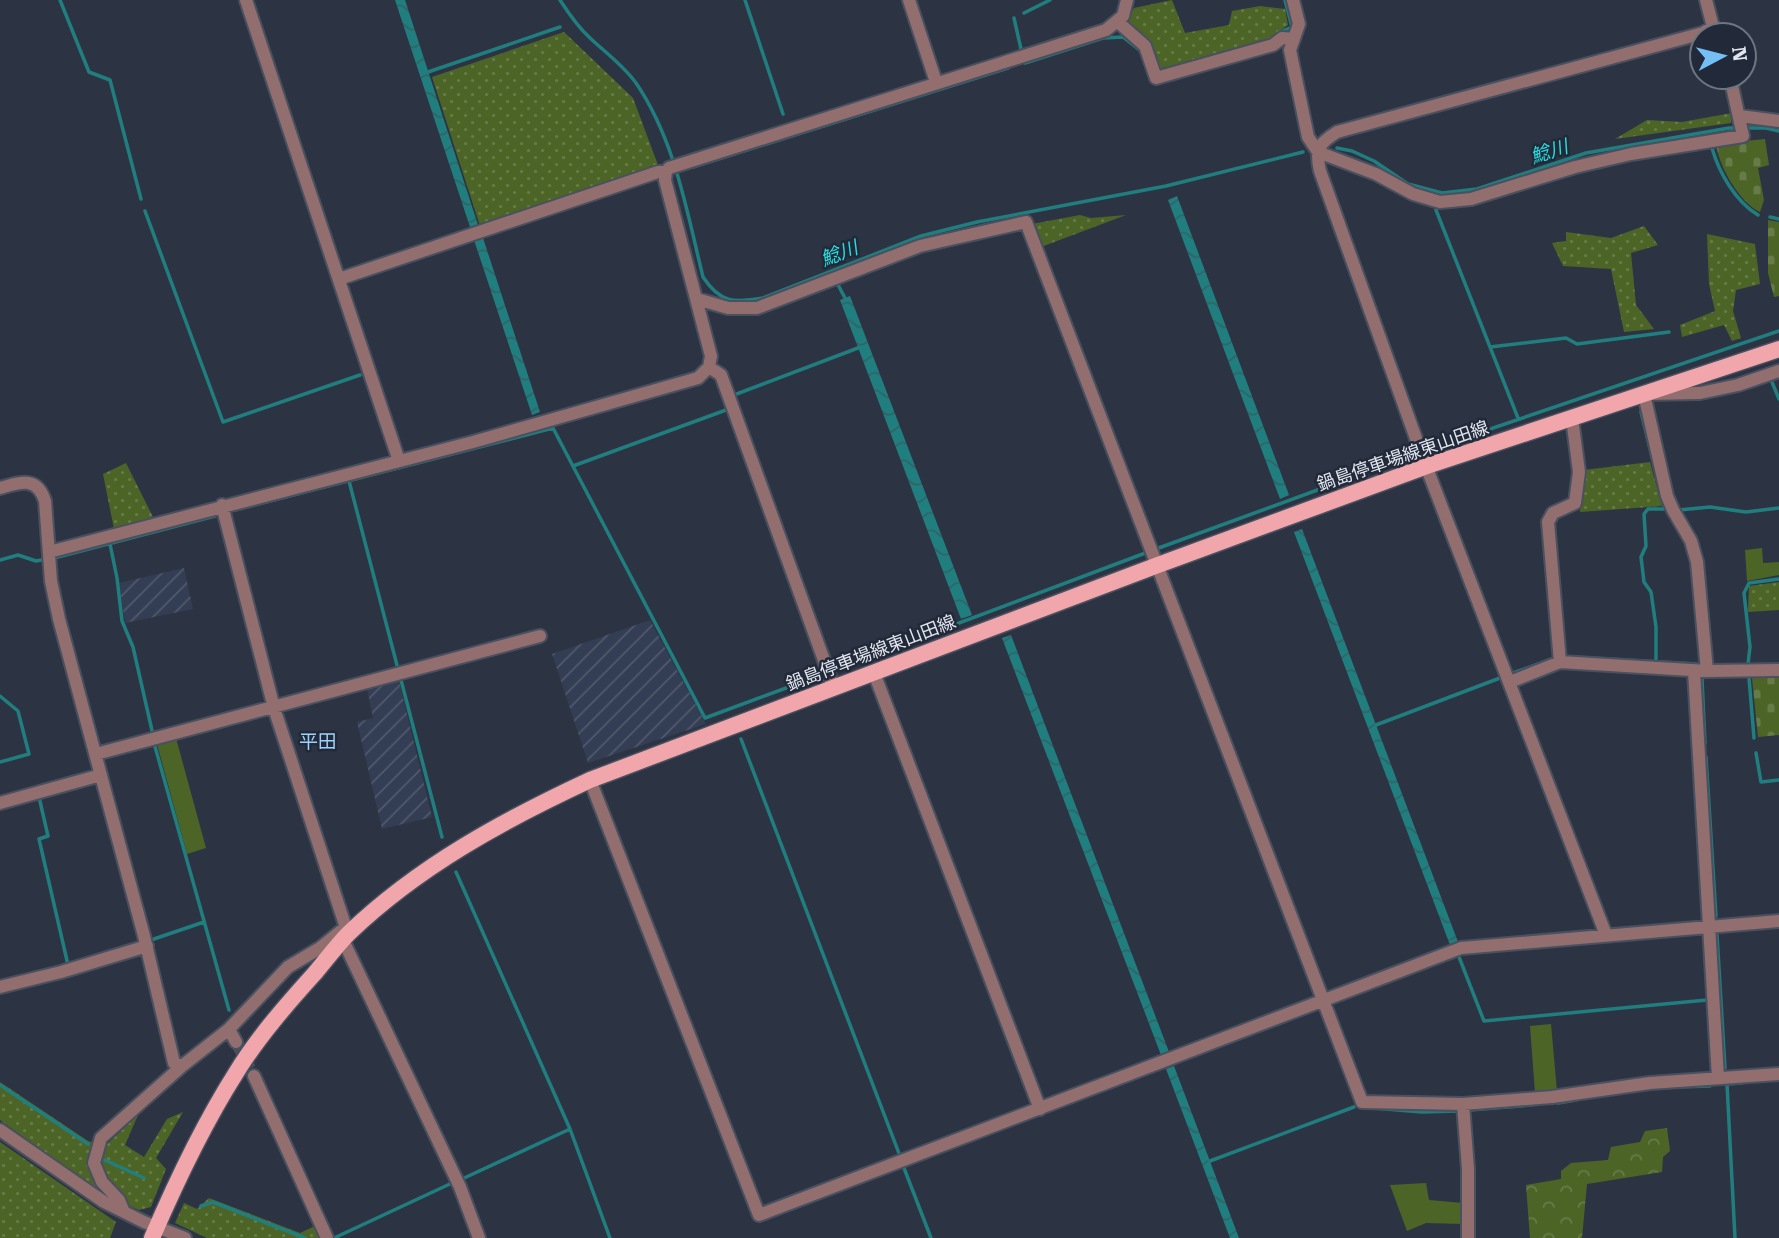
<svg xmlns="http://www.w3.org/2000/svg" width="1779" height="1238" font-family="'Roboto Serif','Noto Sans JP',serif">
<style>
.industrial{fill:url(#industrial-furrows)}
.grass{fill:url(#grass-dots)}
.forest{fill:url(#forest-crowns)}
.cemetery{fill:url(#cemetery-stones)}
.garden{fill:#4c6527}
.water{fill:url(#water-waves)}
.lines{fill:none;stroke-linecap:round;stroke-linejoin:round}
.stream{stroke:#217e7f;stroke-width:3.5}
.minor-tunnel{stroke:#474f5e;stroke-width:12;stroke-dasharray:12 6;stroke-linecap:butt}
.minor-casing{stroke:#49505f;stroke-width:16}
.major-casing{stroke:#49505f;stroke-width:19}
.minor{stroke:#926e6f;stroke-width:12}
.major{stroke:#f0a6aa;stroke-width:16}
.labels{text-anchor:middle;stroke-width:5;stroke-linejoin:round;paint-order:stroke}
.street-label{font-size:18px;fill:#e0e5ef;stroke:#222a39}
.water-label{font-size:19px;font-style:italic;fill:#26dde0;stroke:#222a39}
.neighbourhood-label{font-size:19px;fill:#9bd1fa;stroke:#222a39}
</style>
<defs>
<pattern id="industrial-furrows" width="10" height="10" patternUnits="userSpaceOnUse" patternTransform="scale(1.75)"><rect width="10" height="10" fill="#333d53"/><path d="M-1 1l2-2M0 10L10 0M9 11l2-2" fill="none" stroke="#50596c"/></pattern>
<pattern id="grass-dots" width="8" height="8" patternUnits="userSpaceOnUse" patternTransform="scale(1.75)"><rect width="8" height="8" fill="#4c6527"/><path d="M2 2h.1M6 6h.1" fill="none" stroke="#667b47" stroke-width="1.8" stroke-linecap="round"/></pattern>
<pattern id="forest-crowns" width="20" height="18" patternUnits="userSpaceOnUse" patternTransform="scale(1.75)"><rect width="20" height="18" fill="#4c6527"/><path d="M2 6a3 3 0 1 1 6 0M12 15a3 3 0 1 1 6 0" fill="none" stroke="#667b47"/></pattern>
<pattern id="cemetery-stones" width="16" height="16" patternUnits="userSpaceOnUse" patternTransform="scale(1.75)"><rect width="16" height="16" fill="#4c6527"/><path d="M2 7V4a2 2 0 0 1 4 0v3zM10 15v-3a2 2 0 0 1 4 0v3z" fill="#667b47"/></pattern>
<pattern id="water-waves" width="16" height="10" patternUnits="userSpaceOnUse" patternTransform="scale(1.75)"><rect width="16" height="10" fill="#217e7f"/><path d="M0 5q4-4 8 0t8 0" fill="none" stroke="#306466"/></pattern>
</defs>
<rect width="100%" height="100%" fill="#2c3444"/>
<path class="industrial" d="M 184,568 L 193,609 L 125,623 L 119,583 Z
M 650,620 L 706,724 L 588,763 L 552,654 Z
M 399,681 L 432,817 L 382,829 L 357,722 L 373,718 L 367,689 Z"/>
<path class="grass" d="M 1172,0 L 1185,33 L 1229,25 L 1232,11 L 1260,6 L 1285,9 L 1288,25 L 1267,40 L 1159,69 L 1150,44 L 1127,20 L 1134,8 Z
M 564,32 L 633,98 L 658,165 L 480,226 L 432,77 Z
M 1732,113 L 1731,123 L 1615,139 L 1647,120 L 1682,122 Z
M 1080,215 L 1091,218 L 1126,215 L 1041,247 L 1032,224 Z
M 1644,226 L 1658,245 L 1631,253 L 1636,305 L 1654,329 L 1624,332 L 1611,269 L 1563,266 L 1552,243 L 1566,241 L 1566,232 L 1611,238 Z
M 1707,234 L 1755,244 L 1760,284 L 1736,290 L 1733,311 L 1741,338 L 1732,341 L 1724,325 L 1682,337 L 1680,325 L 1715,311 L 1709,284 Z
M 1650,462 L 1662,506 L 1580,512 L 1584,470 Z
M 126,463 L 154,519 L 114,529 L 103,474 Z
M 1779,582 L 1779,610 L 1748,612 L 1749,586 Z
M 0,1082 L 88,1141 L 105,1146 L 138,1115 L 125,1145 L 144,1157 L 167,1119 L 183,1112 L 156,1158 L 166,1169 L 151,1207 L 139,1210 L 102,1194 L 0,1120 Z
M 0,1142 L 116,1222 L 110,1238 L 0,1238 Z
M 209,1198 L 300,1233 L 315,1226 L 322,1238 L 207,1238 L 175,1223 L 184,1203 L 197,1209 Z"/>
<path class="forest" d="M 1667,1128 L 1670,1151 L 1663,1157 L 1662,1172 L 1587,1184 L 1582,1238 L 1530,1238 L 1526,1185 L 1561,1179 L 1561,1171 L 1571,1163 L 1608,1160 L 1611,1147 L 1640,1142 L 1645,1131 Z"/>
<path class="cemetery" d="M 1765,139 L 1769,165 L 1758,168 L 1764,200 L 1760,212 C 1740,203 1719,167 1716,144 Z
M 1768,220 L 1779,222 L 1779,296 L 1774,297 L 1768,273 Z
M 1779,676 L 1779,735 L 1758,737 L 1752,678 Z"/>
<path class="garden" d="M 1762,548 L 1763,563 L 1779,562 L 1779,575 L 1747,581 L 1745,550 Z
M 176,738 L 206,848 L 187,854 L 157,744 Z
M 1551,1024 L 1557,1091 L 1535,1093 L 1530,1026 Z
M 1426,1183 L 1429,1200 L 1463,1203 L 1464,1224 L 1426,1223 L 1407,1231 L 1390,1185 Z"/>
<path class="water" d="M 395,0 L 405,0 L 478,225 L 470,227 Z
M 1177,196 L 1289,495 L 1280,499 L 1168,200 Z
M 483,238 L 540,412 L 532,415 L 474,240 Z
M 850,296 L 972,615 L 961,619 L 840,300 Z
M 1302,529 L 1458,942 L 1450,945 L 1294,532 Z
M 1011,635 L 1169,1052 L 1161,1055 L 1002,638 Z
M 1174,1066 L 1239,1238 L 1230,1238 L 1166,1069 Z"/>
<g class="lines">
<path class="stream" d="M 60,0 L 89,72 L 110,80 L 141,199
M 560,0 C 569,14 578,27 590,38 C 606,53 623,65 636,83 C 675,140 687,212 703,277 C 720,303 734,303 763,298 L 921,236 L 977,222 L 1166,186 L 1303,152
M 745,0 L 783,114
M 1024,13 L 1050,0
M 1014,18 L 1021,49
M 1273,38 L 1278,33 L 1292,27 L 1285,0
M 1025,63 L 1103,38 L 1123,37 L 1142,52
M 428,72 L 560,27
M 1337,148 L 1352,151 L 1374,161 L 1408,184 L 1442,193 L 1477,189 L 1586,153 L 1729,128 L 1766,128 L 1779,131
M 1712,148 C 1719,173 1736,202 1758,215
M 693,167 L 1008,68
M 1436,210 L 1518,418
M 145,211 L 223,422 L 360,375
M 1770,217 L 1779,219
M 836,281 L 845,298
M 1490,347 L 1566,338 L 1577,344 L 1669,332
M 1772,382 L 1779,399
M 734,395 L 858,348
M 1641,412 L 1665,509 L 1648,509 L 1644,514 L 1646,546 L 1641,557 L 1644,582 L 1651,592 L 1656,627 L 1656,661
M 1431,449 L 1779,331
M 573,466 L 726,410
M 349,481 L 398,669
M 235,510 L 553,428 L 705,718 L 824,674
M 1679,510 L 1710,507 L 1746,512 L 1779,508
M 110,544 L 117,578 L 122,621 L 133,647 L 153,735
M 1156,549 L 1413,455
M 0,560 L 18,555 L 36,561 L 58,557 L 215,516
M 1573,657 L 1696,664
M 1748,664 L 1750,647 L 1744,593 L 1749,583 L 1779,579
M 1773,664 L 1779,664
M 831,671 L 1148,552
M 1513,673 L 1552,659
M 1749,678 L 1754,738
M 1702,679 L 1705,743
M 401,680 L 442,837
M 0,696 L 18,711 L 29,754 L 0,762
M 1376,725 L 1500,678
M 741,739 L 900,1156
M 154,743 L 229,1010
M 1756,753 L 1761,782 L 1779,780
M 1706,757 L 1716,916
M 36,798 L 39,797 L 48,836 L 39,839 L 68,965 L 71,964
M 456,872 L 570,1129 L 610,1238
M 1717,935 L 1725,1068
M 151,940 L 204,922
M 1459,957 L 1484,1021 L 1707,1000
M 0,1085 L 88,1144
M 1677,1087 L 1710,1086
M 1558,1103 L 1576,1100
M 1373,1108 L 1422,1112 L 1458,1111
M 1470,1110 L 1531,1105
M 105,1160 L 144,1178
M 1210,1161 L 1354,1107
M 904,1168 L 931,1238
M 462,1179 L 570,1129
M 201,1206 L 213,1202 L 305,1238
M 334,1238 L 452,1183
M 1735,1238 L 1727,1084 L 1742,1083"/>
<path class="minor-tunnel" d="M 236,1042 L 254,1076"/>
<g class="minor-casing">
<path id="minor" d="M 246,0 L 399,461
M 909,0 L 936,82
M 1293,0 L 1299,24 L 1290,50 L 1308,137 L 1318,152 L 1376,174 L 1413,194 L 1440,202 L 1471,199 L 1575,167 L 1631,154 L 1743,136 L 1730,77
M 1118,22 L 1145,46 L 1156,78 L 1273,45 L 1282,38 L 1294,39
M 1740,116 L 1779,121
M 339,279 L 658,172 L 666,172
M 697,299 L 728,308 L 757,308 L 920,246 L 1026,222 L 1362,1102 L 1463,1104 L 1552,1097 L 1650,1083 L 1779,1074
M 709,367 L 721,375 L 834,688
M 0,488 C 21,482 37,476 45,501 L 51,581 L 59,619 L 144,936 L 174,1063 L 182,1066
M 222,505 L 274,708 L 348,934
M 49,552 L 473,442 L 698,378 L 709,367 L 711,356 L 665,180 L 666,172 L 669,168 L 1106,30 L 1123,16 L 1127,0
M 1560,662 L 1548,522 L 1553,513 L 1575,503 L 1579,472 L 1572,418
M 1694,671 L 1718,1078
M 1707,671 L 1697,562 L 1691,541 L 1673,510 L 1667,496 L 1644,394 L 1700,393 L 1738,385 L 1779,371
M 874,673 L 1040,1109
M 1510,682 L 1560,662 L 1707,671 L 1779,670
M 96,754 L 540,636
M 590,780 L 759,1215 L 1461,948 L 1779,921
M 0,803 L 101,775
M 1606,935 L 1423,458 L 1320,171 C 1315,149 1318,144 1337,132 L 1703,33 L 1713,27 L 1706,0
M 343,940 L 460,1187 L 479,1238
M 0,987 L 61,972 L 147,946
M 229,1029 L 236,1042
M 254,1076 L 327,1238
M 1463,1104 L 1468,1169 L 1468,1238
M 0,1130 L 104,1202 L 144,1222 L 185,1238
M 124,1212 L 119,1200 L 102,1182 L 94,1163 L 101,1138 L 182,1066 L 229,1029 L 288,967 L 320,948 L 346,927"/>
</g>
<g class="major-casing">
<path id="major" d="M 152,1238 C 176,1182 203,1125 236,1073 C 258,1037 287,1004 315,973 C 326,960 337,945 349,933 C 419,866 504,820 590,780 L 1158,565 L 1427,466 L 1779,349"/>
</g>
<use href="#minor" class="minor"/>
<use href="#major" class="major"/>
</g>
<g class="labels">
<g class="street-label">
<text transform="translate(1403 456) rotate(-19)" y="6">鍋島停車場線東山田線</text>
<text transform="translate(871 653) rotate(-21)" y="6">鍋島停車場線東山田線</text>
</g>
<g class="water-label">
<text transform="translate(1549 151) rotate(-18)" y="7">鯰川</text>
<text transform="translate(839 253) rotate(-21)" y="7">鯰川</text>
</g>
<g class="neighbourhood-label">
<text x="318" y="748">平田</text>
</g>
</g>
<g transform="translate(1723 56) rotate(83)"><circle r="33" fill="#222a39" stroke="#6e7582" stroke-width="2"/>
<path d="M0-5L12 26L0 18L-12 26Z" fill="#74c0f6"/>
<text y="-10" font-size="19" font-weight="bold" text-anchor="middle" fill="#e0e5ef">N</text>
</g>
</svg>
